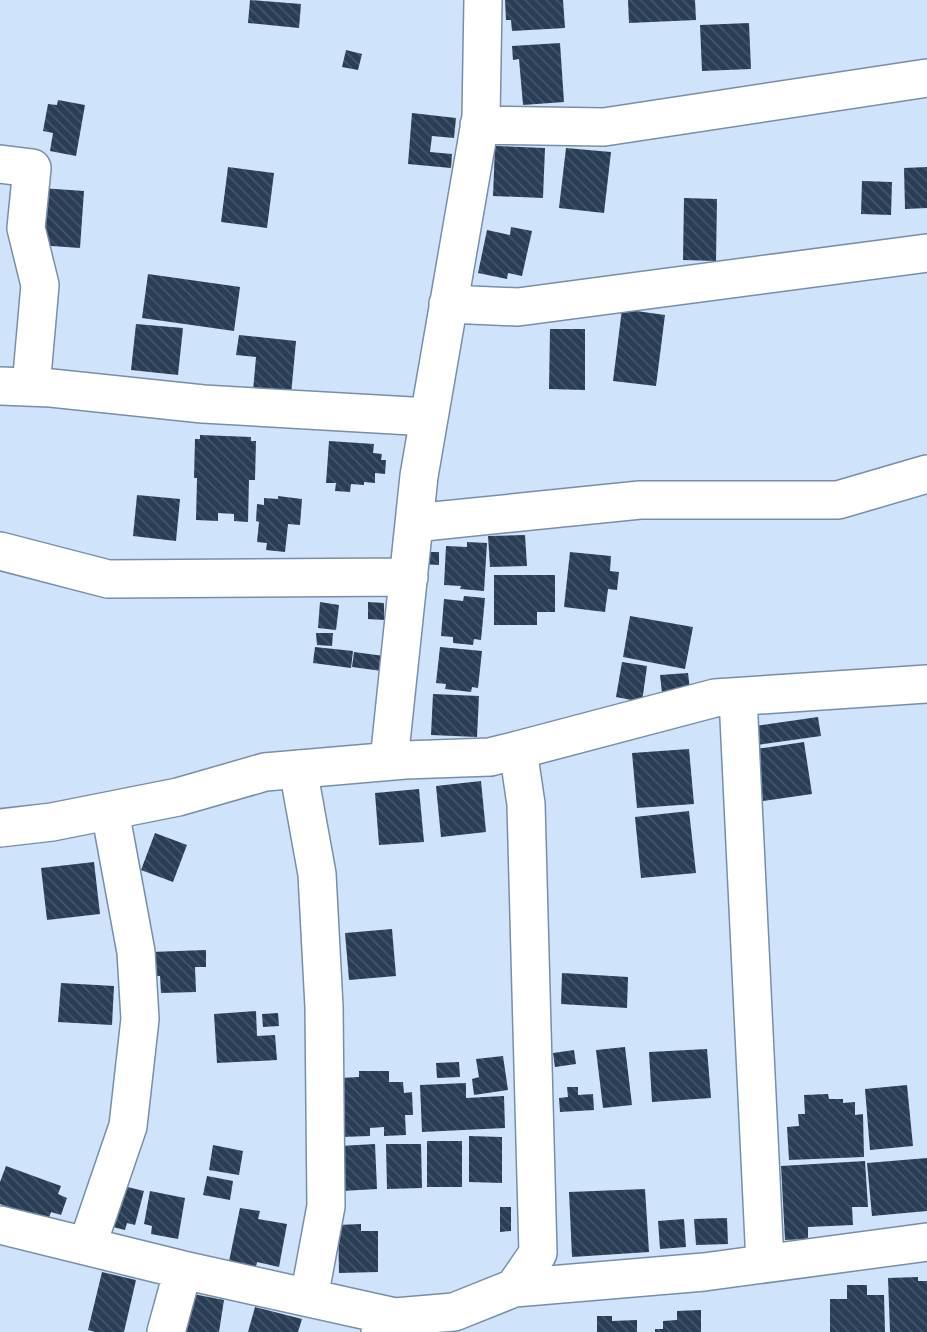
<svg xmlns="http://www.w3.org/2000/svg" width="927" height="1332" font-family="'Noto Serif',serif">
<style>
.building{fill:url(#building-back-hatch)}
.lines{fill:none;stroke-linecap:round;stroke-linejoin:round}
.minor-casing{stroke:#778eaa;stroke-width:40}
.minor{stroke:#fff;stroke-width:37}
</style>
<defs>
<pattern id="building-back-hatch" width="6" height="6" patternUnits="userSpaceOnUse" patternTransform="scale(1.75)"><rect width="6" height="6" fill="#293d55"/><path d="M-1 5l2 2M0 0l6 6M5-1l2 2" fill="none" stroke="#45566a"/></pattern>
</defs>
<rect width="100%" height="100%" fill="#cfe3fb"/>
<path class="building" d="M 250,0 L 301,4 L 299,28 L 248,23 Z
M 505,0 L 563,0 L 565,28 L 512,31 L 511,20 L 506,20 Z
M 628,0 L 695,0 L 696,20 L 629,23 Z
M 749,23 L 751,69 L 702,71 L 700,25 Z
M 560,43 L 564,102 L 523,105 L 519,59 L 513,60 L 512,46 Z
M 346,50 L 362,54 L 358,70 L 342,67 Z
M 58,100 L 85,105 L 76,156 L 50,151 L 53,133 L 43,131 L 48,104 L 57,105 Z
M 412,113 L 456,118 L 454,138 L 432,136 L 430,152 L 452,154 L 451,168 L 408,164 Z
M 495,146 L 545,148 L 543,198 L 493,196 Z
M 566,148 L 611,152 L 604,213 L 559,208 Z
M 228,167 L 274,173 L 267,228 L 221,222 Z
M 927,167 L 927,208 L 905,209 L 904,168 Z
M 862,181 L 892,182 L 891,215 L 861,214 Z
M 41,188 L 84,191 L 80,248 L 38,245 Z
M 684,198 L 717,199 L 716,261 L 683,260 Z
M 511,227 L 532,231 L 522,276 L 508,273 L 507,279 L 478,273 L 487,230 L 510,235 Z
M 148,274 L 240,287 L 234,331 L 142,318 Z
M 622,309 L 665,315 L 656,386 L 613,381 Z
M 136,324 L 183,328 L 178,375 L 131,370 Z
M 550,329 L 585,329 L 585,390 L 549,389 Z
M 239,335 L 296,341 L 291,395 L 253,391 L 256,357 L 236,355 Z
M 200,435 L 251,437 L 251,441 L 256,441 L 255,480 L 249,480 L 248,522 L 234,521 L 234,514 L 218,513 L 218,521 L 196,520 L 197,478 L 194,478 L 195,439 L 200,439 Z
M 329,441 L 374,444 L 373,453 L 382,454 L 381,460 L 386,460 L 385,474 L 375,473 L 375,483 L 364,482 L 364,485 L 351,484 L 350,492 L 335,491 L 336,483 L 326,483 Z
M 137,495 L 180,499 L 176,541 L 133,536 Z
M 278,496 L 302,499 L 300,525 L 288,524 L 285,552 L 266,550 L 267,543 L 257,542 L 259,522 L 256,521 L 257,504 L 264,505 L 264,498 L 278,499 Z
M 525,535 L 527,566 L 490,567 L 488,536 Z
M 467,542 L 487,543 L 484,591 L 460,589 L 461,586 L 444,585 L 446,546 L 467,547 Z
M 421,552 L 439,552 L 439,565 L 420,564 Z
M 570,552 L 611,556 L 610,571 L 619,572 L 617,590 L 608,589 L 605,612 L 564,607 Z
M 494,575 L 555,575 L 555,612 L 537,612 L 537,625 L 494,625 Z
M 464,596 L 485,598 L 481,640 L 474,639 L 473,645 L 453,643 L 453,637 L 441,636 L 444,599 L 463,601 Z
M 320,602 L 339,605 L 336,630 L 318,628 Z
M 368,602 L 384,603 L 384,620 L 368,619 Z
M 630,616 L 693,627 L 685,669 L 623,657 Z
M 316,633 L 333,633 L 332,646 L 317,645 Z
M 315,647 L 353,651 L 351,668 L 313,663 Z
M 440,647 L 482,651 L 478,688 L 472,687 L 471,692 L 445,689 L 446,684 L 436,683 Z
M 354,652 L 384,656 L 382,671 L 352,667 Z
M 622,662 L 647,666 L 642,702 L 616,697 Z
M 688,673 L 690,690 L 662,693 L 660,675 Z
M 433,694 L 479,696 L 477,737 L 431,735 Z
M 818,717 L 821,736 L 757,745 L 755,726 Z
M 804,742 L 812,794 L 763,801 L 756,749 Z
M 689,749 L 694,804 L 637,808 L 632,753 Z
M 481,781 L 486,832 L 441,837 L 436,786 Z
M 419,789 L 424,842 L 379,845 L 375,793 Z
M 689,811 L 696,873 L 641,878 L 635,817 Z
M 155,833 L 187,845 L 173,882 L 141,870 Z
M 94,862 L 100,914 L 47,920 L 41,868 Z
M 392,929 L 396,976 L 349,980 L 345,933 Z
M 206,950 L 206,967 L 195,967 L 196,992 L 161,993 L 160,976 L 151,976 L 151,952 Z
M 562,973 L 628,977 L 627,1008 L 561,1004 Z
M 61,983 L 114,986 L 112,1025 L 58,1022 Z
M 256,1011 L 257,1036 L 275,1035 L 277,1060 L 217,1063 L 214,1014 Z
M 278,1013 L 279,1026 L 263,1027 L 262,1014 Z
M 625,1047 L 632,1105 L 603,1108 L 596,1050 Z
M 707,1049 L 711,1098 L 652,1102 L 649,1052 Z
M 574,1050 L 576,1064 L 555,1067 L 553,1053 Z
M 503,1056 L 508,1090 L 474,1095 L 472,1079 L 479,1077 L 476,1059 Z
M 459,1062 L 460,1077 L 437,1078 L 436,1063 Z
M 359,1071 L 389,1071 L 389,1082 L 403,1082 L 404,1093 L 412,1092 L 413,1115 L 405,1115 L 406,1135 L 384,1136 L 384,1127 L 370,1128 L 370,1136 L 341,1137 L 340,1078 L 359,1077 Z
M 466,1083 L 466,1098 L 504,1096 L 505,1128 L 422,1132 L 420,1085 Z
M 907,1085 L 913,1146 L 870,1150 L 865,1089 Z
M 567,1087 L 578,1087 L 578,1095 L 593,1094 L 594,1110 L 560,1112 L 559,1098 L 568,1097 Z
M 828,1094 L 829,1099 L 843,1099 L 843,1103 L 855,1102 L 855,1115 L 863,1114 L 864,1157 L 789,1160 L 787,1127 L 799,1126 L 798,1114 L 805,1114 L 804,1095 Z
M 469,1136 L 502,1137 L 502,1183 L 469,1182 Z
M 427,1141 L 462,1141 L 462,1187 L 427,1187 Z
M 375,1144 L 377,1189 L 342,1191 L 340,1146 Z
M 386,1144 L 421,1144 L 422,1188 L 387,1189 Z
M 213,1145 L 243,1151 L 239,1175 L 209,1170 Z
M 927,1158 L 927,1211 L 872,1216 L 867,1163 Z
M 865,1161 L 868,1207 L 852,1207 L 853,1225 L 808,1227 L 808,1239 L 785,1240 L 781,1166 Z
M 6,1166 L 61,1186 L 58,1194 L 67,1198 L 61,1215 L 51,1212 L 48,1221 L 0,1204 L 0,1182 Z
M 207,1176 L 233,1181 L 230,1200 L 203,1195 Z
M 119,1185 L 144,1191 L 135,1225 L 127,1223 L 125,1230 L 109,1226 Z
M 645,1189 L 649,1252 L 572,1257 L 569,1192 Z
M 150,1191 L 185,1198 L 178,1239 L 151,1234 L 152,1226 L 144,1224 Z
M 500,1207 L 511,1207 L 511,1231 L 500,1232 Z
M 240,1208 L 260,1211 L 258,1219 L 287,1224 L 279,1267 L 257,1262 L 254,1277 L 227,1271 Z
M 727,1218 L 728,1244 L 696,1245 L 694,1219 Z
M 684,1219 L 686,1247 L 660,1249 L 658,1221 Z
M 361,1224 L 361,1231 L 378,1231 L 378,1272 L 339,1273 L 338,1225 Z
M 102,1272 L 136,1280 L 124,1332 L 95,1332 L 88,1330 Z
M 918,1277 L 918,1281 L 927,1281 L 927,1332 L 890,1332 L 888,1278 Z
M 847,1285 L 867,1285 L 867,1295 L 884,1295 L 885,1332 L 830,1332 L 830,1299 L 847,1299 Z
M 183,1292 L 224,1300 L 219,1332 L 176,1332 Z
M 255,1307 L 302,1319 L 298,1332 L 248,1332 Z
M 701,1310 L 701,1332 L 655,1332 L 655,1329 L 663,1329 L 663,1321 L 677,1320 L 677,1311 Z
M 597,1316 L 612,1316 L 612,1321 L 637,1320 L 637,1332 L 597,1332 Z"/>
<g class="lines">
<g class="minor-casing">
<path id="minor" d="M 479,125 L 604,127 L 927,78
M 0,164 L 32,168 L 26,228 L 40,285 L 31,387
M 448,304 L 518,307 L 927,253
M 0,386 L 51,388 L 203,404 L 429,417
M 414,523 L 640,500 L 838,500 L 927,474
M 0,551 L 108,579 L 409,577
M 738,697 L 765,1263
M 389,761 L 419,476 L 481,117 L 483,0
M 298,769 L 317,874 L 324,1007 L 326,1206 L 309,1298
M 0,828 L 52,822 L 178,797 L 265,772 L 405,760 L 490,757 L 518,750
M 0,1225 L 183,1270 L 395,1317
M 87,1246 L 128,1126 L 140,1019 L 136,952 L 110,811
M 514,1288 L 704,1272 L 927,1242
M 166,1332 L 183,1270
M 380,1332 L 395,1317 L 454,1312 L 514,1288 L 538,1253 L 526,804 L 518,750 L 715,698 L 927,684"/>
</g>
<use href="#minor" class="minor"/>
</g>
</svg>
